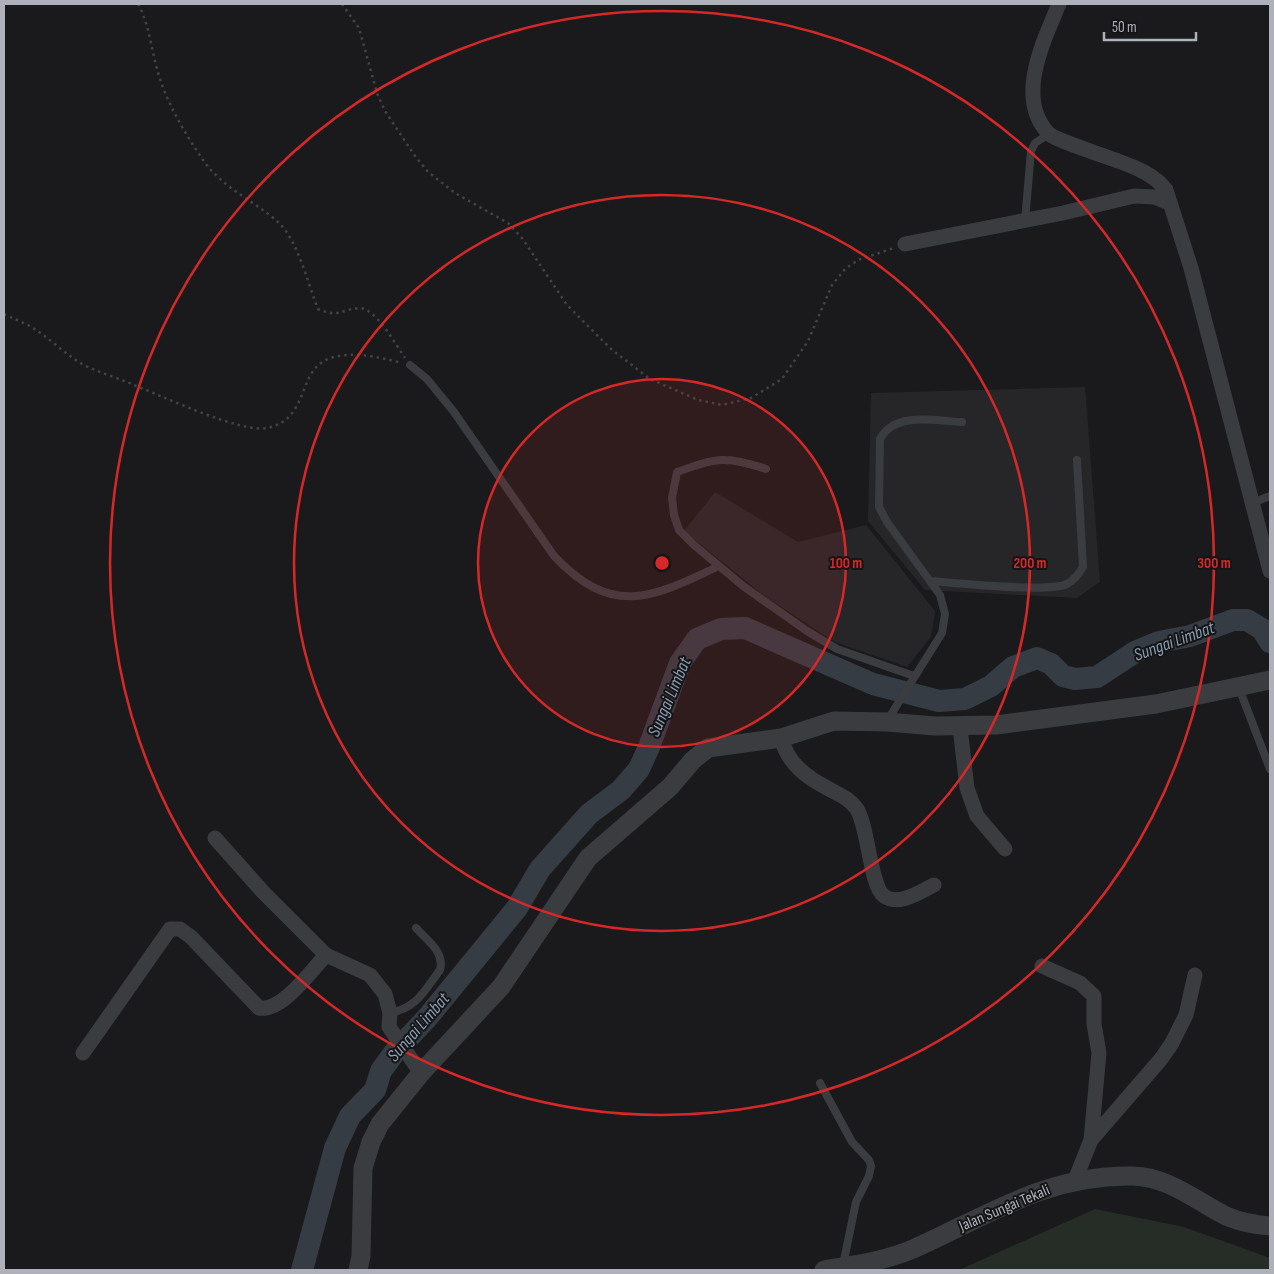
<svg xmlns="http://www.w3.org/2000/svg" width="1274" height="1274" font-family="'Sofia Sans Condensed',sans-serif">
<style>
.built{fill:#262629}
.green{fill:#262d27}
.lines{fill:none;stroke-linecap:round;stroke-linejoin:round}
.river{stroke:#353c44;stroke-width:22}
.path{stroke:#414347;stroke-width:2.5;stroke-dasharray:2.5 4;stroke-linecap:butt}
.service{stroke:#3b3c40;stroke-width:8}
.minor{stroke:#3b3c40;stroke-width:15}
.tertiary{stroke:#3b3c40;stroke-width:19}
.ring{fill:none;stroke:#d62828;stroke-width:2.5}
.labels{text-anchor:middle;stroke-width:4;stroke-linejoin:round;paint-order:stroke}
.street-label{font-size:16px;fill:#aeb1ba;stroke:#151517}
.water-label{font-size:18px;font-style:italic;fill:#899db0;stroke:#151517}
.centre{fill:#d62828;stroke:#151517;stroke-width:2.5}
.ring-label{font-size:15px;text-anchor:middle;font-weight:bold;fill:#d62828;stroke:#151517;stroke-width:4;stroke-linejoin:round;paint-order:stroke}
</style>
<rect width="100%" height="100%" fill="#1a1a1c"/>
<path class="built" d="M 1085,387 L 1100,582 L 1077,598 L 925,590 L 868,521 L 871,393 Z
M 715,492 L 798,542 L 866,525 L 935,611 L 931,637 L 907,667 L 835,642 L 766,597 L 684,531 Z"/>
<path class="green" d="M 1095,1209 L 1184,1227 L 1270,1258 L 1270,1270 L 959,1270 Z"/>
<g class="lines">
<path class="river" d="M 302,1270 L 335,1148 L 350,1116 L 375,1090 L 381,1071 L 394,1053 L 427,1018 L 517,908 L 540,869 L 589,814 L 621,790 L 639,769 L 649,747 L 680,663 L 697,639 L 721,629 L 745,628 L 873,684 L 939,701 L 965,699 L 991,686 L 1013,667 L 1037,658 L 1051,664 L 1063,676 L 1075,679 L 1097,677 L 1135,652 L 1159,642 L 1190,636 L 1233,620 L 1247,620 L 1262,629 L 1270,642"/>
<path class="path" d="M 138,4 C 149,24 151,47 157,69 C 166,102 184,132 203,160 C 222,188 255,201 279,223 C 298,241 308,284 318,309 C 339,318 339,310 359,308 C 375,307 396,345 405,358
M 342,4 L 359,28 L 377,93 L 385,111 L 415,156 L 428,172 L 455,193 L 508,223 L 522,238 L 567,305 L 611,349 L 650,379 L 698,400 L 722,405 L 751,398 L 782,379 L 808,341 L 832,285 L 845,269 L 858,260 L 894,248
M 4,314 C 12,318 20,321 28,325 C 48,336 64,354 84,365 C 100,373 118,378 134,385 C 162,396 240,433 267,428 C 308,420 298,375 324,361 C 346,349 379,357 402,363"/>
<path class="service" d="M 1025,221 L 1031,151 L 1035,143 L 1049,134
M 410,365 L 427,379 L 454,412 L 554,556 C 612,617 650,599 719,566
M 766,469 C 725,455 717,458 677,472 L 672,498 L 674,515 L 679,530 L 694,545 L 743,586 L 807,631 L 837,649 L 914,676
M 1252,503 L 1270,496
M 930,581 C 956,583 1047,593 1067,584 C 1074,580 1079,574 1083,567 L 1077,460
M 1239,688 L 1270,769
M 887,721 L 942,633 L 945,614 L 940,595 L 887,522 L 879,507 L 880,439 C 895,411 935,421 962,422
M 390,1013 C 417,1008 424,991 440,970 C 445,952 427,940 416,928
M 820,1083 L 852,1142 L 869,1160 L 871,1166 L 869,1176 L 856,1202 L 843,1265"/>
<path class="minor" d="M 1059,4 C 1044,41 1015,97 1048,133 C 1054,140 1106,156 1118,161 C 1135,167 1155,175 1166,190 L 1191,268 L 1270,571
M 905,244 L 1063,213 L 1134,196 L 1155,197 L 1169,203
M 960,727 L 967,788 L 977,816 L 1005,849
M 781,738 C 788,764 806,777 829,789 C 840,795 850,799 857,809 C 869,830 870,886 884,896 C 899,907 921,891 934,885
M 215,838 L 263,892 L 326,955 L 370,975 L 385,994 L 390,1013 L 389,1027 L 421,1073
M 1042,966 L 1080,983 L 1094,996 L 1094,1024 L 1099,1053 L 1091,1140
M 83,1053 L 170,929 L 180,929 L 191,937 L 259,1008 C 282,1012 311,971 326,955
M 1075,1180 L 1091,1140 L 1161,1059 L 1172,1043 L 1186,1015 L 1195,975"/>
<path class="tertiary" d="M 358,1270 L 361,1256 L 363,1168 L 371,1142 L 380,1124 L 421,1073 L 501,987 L 588,858 L 670,787 L 693,760 L 708,748 L 781,738 L 834,721 L 887,722 L 935,726 L 996,725 L 1156,704 L 1270,680
M 824,1270 C 854,1265 885,1261 913,1249 C 987,1216 1048,1174 1133,1176 C 1169,1177 1196,1201 1226,1216 C 1240,1222 1255,1225 1270,1226"/>
</g>
<circle cx="662" cy="563" r="184" fill="#d62828" fill-opacity=".12"/>
<g class="ring">
<circle cx="662" cy="563" r="184"/>
<circle cx="662" cy="563" r="368"/>
<circle cx="662" cy="563" r="552"/>
</g>
<g class="labels">
<g class="street-label">
<text transform="translate(1004 1207) rotate(-23)" y="6">Jalan Sungai Tekali</text>
</g>
<g class="water-label">
<text transform="translate(1174 641) rotate(-20)" y="6">Sungai Limbat</text>
<text transform="translate(669 697) rotate(-67)" y="6">Sungai Limbat</text>
<text transform="translate(418 1027) rotate(-49)" y="6">Sungai Limbat</text>
</g>
</g>
<circle cx="662" cy="563" r="8" class="centre"/>
<g class="ring-label">
<text x="846" y="568">100 m</text>
<text x="1030" y="568">200 m</text>
<text x="1214" y="568">300 m</text>
</g>
<rect width="1274" height="1274" fill="none" stroke="#aeb1ba" stroke-width="10"/>
<path d="M1104 32v8h92v-8" fill="none" stroke="#aeb1ba" stroke-width="2.5"/>
<text x="1112" y="32" font-size="15" fill="#aeb1ba" stroke="#151517" stroke-width="4" paint-order="stroke">50 m</text>
</svg>
